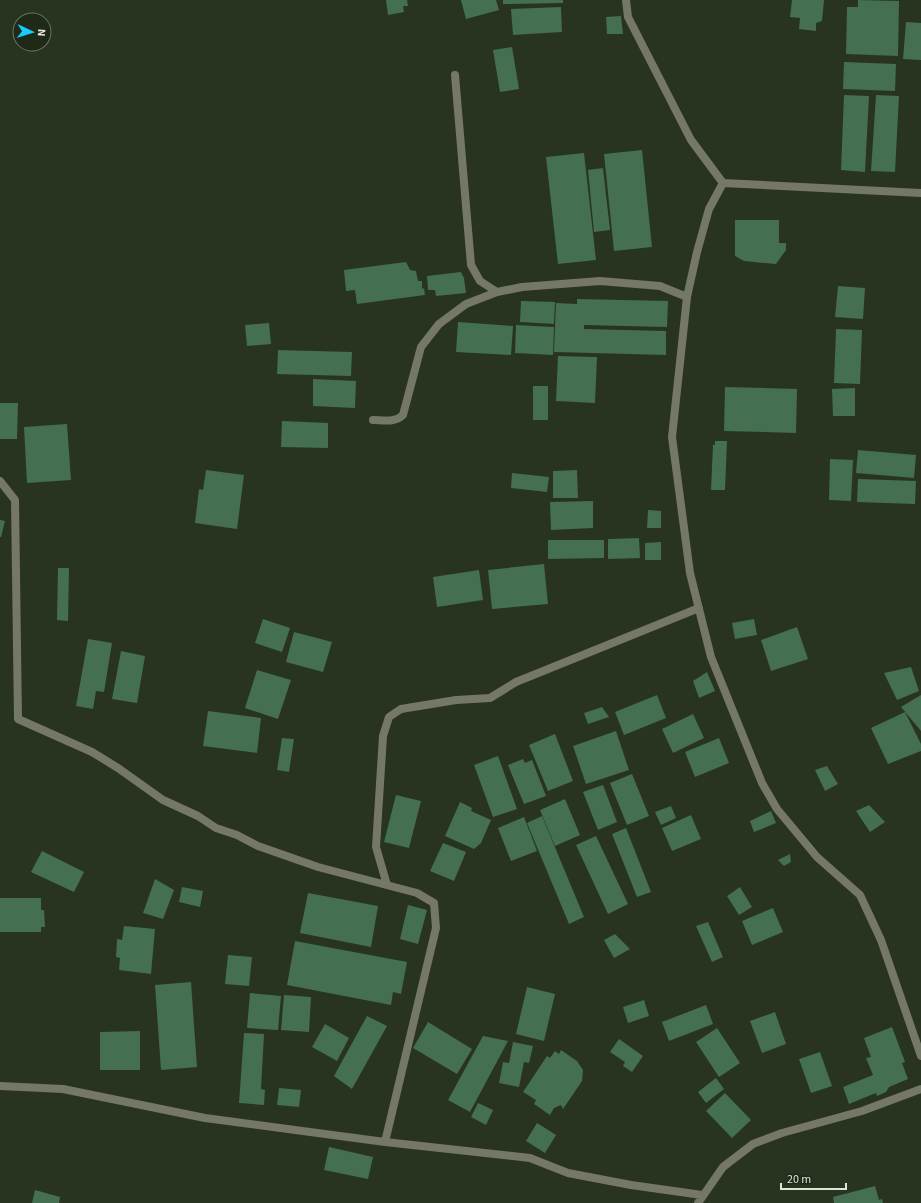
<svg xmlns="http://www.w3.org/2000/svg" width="921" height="1203" font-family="'Source Sans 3',sans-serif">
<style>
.building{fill:#446f50}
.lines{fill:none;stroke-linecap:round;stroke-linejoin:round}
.minor{stroke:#757864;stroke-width:8}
</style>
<rect width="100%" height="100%" fill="#283420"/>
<path class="building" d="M 386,0 L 407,0 L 408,6 L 403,6 L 404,12 L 388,15 Z
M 461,0 L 496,0 L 499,10 L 466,19 Z
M 503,0 L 563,0 L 563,3 L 503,4 Z
M 792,0 L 824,0 L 822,21 L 816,23 L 816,31 L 799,29 L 800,18 L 790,17 Z
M 858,0 L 899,1 L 898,56 L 846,54 L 847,7 L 858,7 Z
M 561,7 L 562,32 L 513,35 L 511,9 Z
M 621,16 L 623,34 L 607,34 L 606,17 Z
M 906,22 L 921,23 L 921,60 L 903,59 Z
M 512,47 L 519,89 L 500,92 L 493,50 Z
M 844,62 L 896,64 L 895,91 L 843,89 Z
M 844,95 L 869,96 L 865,172 L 841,170 Z
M 876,95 L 899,96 L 895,172 L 871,171 Z
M 642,150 L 652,247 L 614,251 L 604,154 Z
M 584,153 L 596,260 L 558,264 L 546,157 Z
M 603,168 L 610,230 L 594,232 L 588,170 Z
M 735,220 L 779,220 L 779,243 L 786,243 L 786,250 L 776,264 L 744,261 L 735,256 Z
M 406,262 L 410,270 L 416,271 L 418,281 L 422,281 L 422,289 L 424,288 L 425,295 L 357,304 L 355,290 L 346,291 L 344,270 Z
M 461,272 L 464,278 L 466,293 L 436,296 L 435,290 L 428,290 L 427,276 Z
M 838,286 L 865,288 L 863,319 L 835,317 Z
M 577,299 L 668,301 L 667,327 L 584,325 L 584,329 L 666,331 L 666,355 L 554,352 L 556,303 L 577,304 Z
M 521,301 L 555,302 L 554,324 L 520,322 Z
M 458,322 L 513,326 L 511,355 L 456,352 Z
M 269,323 L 271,344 L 247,346 L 245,325 Z
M 516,325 L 554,327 L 553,355 L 515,353 Z
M 836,329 L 862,330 L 860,384 L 834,383 Z
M 278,350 L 352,352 L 351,376 L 277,374 Z
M 558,356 L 597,357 L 595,403 L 556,401 Z
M 313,379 L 356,381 L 355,408 L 313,406 Z
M 533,386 L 548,386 L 548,420 L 533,420 Z
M 725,387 L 797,389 L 796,433 L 724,431 Z
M 855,388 L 855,416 L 833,416 L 832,389 Z
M 0,403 L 18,403 L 17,439 L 0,439 Z
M 282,421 L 328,423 L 328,448 L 281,447 Z
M 67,424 L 71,480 L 27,483 L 24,427 Z
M 715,441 L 727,441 L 725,490 L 711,490 L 713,445 L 715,445 Z
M 858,450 L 916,455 L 914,478 L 856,473 Z
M 830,459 L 853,460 L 851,501 L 829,500 Z
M 206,470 L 244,475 L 237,529 L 195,523 L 199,489 L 203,490 Z
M 577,470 L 578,498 L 553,498 L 553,471 Z
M 512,473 L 549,477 L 547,492 L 511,488 Z
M 858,479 L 916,481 L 915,504 L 857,502 Z
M 593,501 L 593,528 L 551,530 L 550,502 Z
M 648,510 L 661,511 L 661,528 L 647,528 Z
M 0,520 L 5,521 L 1,537 L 0,537 Z
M 639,538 L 640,558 L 608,559 L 608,539 Z
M 548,540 L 604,540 L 604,558 L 548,559 Z
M 661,542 L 661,560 L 645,560 L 645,543 Z
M 544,564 L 548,604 L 492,609 L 488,570 Z
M 58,568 L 69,568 L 68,621 L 57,620 Z
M 479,570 L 483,600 L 437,607 L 433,577 Z
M 263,619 L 290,628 L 282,652 L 255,643 Z
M 754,619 L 757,635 L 735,639 L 732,623 Z
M 797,627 L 808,659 L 771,671 L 761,640 Z
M 294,632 L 332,642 L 323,672 L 286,662 Z
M 88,639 L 112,643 L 104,692 L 96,691 L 93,709 L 76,706 Z
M 121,651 L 145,656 L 137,703 L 112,699 Z
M 911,667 L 919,691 L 897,700 L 884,673 Z
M 257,670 L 291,680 L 278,719 L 245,708 Z
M 707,672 L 715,691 L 699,698 L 693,681 Z
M 657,695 L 666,718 L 624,735 L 615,712 Z
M 921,695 L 921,731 L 901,707 Z
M 602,707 L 609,717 L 588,724 L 584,713 Z
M 208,711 L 261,718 L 257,753 L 203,746 Z
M 905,712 L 921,744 L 921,751 L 888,764 L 871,728 Z
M 693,714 L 704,738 L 673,753 L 662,729 Z
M 616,731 L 629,770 L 586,784 L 573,746 Z
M 555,734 L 573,781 L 548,791 L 529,745 Z
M 282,738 L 294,739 L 289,772 L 277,770 Z
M 719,738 L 729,763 L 695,777 L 685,752 Z
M 498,756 L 517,809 L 493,817 L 474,765 Z
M 523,759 L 525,763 L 532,760 L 546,796 L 524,804 L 508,765 Z
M 827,766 L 838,784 L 825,791 L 815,770 Z
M 632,774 L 649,816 L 627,825 L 610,783 Z
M 603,785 L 617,822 L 598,830 L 583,792 Z
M 396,795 L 421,801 L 409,848 L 384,842 Z
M 565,799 L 580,835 L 555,846 L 540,810 Z
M 460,802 L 472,808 L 471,811 L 491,820 L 481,843 L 474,849 L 445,836 Z
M 869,805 L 885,822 L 870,832 L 856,811 Z
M 671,806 L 676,818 L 661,825 L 655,812 Z
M 771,811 L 776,823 L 754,832 L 750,821 Z
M 691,815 L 701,839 L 672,851 L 662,828 Z
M 542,816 L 584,917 L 569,924 L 527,823 Z
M 524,817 L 537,851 L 511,861 L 498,828 Z
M 626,828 L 651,892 L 637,897 L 612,834 Z
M 596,836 L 628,904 L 608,914 L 576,845 Z
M 443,843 L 466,852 L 454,881 L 430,871 Z
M 42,851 L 84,872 L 74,892 L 31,872 Z
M 790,854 L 791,862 L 784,866 L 778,860 Z
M 155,879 L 174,890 L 163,919 L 143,913 Z
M 182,887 L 203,891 L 200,907 L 179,902 Z
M 740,887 L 752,907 L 739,915 L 727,896 Z
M 308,893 L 378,906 L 371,947 L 300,933 Z
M 0,898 L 41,898 L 41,910 L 44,910 L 45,927 L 41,927 L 41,932 L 0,932 Z
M 408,905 L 427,910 L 418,944 L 400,939 Z
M 773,908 L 783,932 L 752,945 L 742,921 Z
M 708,922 L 723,957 L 712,962 L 696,926 Z
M 124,926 L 155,929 L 151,974 L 119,970 L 120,958 L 116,957 L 117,939 L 122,940 Z
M 615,934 L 630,949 L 614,958 L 604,940 Z
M 295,941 L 407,962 L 401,994 L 393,992 L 391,1005 L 287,985 Z
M 228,955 L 252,957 L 249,986 L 225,984 Z
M 191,982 L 197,1067 L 161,1070 L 155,985 Z
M 527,987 L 555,994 L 544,1041 L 516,1034 Z
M 250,993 L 281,996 L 278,1030 L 247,1028 Z
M 284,995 L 311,997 L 309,1032 L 281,1030 Z
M 644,1000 L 649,1016 L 628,1023 L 623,1007 Z
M 706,1005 L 713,1024 L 669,1041 L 662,1022 Z
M 775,1012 L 786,1044 L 762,1053 L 750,1021 Z
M 367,1016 L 387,1026 L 352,1089 L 334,1076 Z
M 428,1022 L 472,1049 L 457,1074 L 413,1048 Z
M 325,1024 L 349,1038 L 337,1061 L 312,1047 Z
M 892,1027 L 905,1062 L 902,1063 L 908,1079 L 889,1087 L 886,1092 L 877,1096 L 876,1093 L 849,1104 L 843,1087 L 873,1075 L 866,1058 L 871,1057 L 864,1038 Z
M 717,1028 L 740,1063 L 719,1077 L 696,1042 Z
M 140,1031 L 140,1070 L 100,1070 L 100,1032 Z
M 244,1033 L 264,1034 L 261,1089 L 265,1090 L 264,1105 L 239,1103 Z
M 483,1036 L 508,1041 L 470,1112 L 448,1100 Z
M 619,1039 L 643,1056 L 632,1072 L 623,1066 L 625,1062 L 610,1052 Z
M 513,1042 L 533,1046 L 529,1063 L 524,1062 L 519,1087 L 499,1083 L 503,1062 L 509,1063 Z
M 561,1050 L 577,1061 L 583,1070 L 582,1081 L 563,1109 L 561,1105 L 554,1108 L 550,1115 L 534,1104 L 536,1100 L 523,1092 L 547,1056 L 550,1058 L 555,1051 L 559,1054 Z
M 820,1052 L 832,1086 L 811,1093 L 799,1059 Z
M 716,1078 L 724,1089 L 706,1103 L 698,1092 Z
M 279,1088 L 301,1090 L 299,1107 L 277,1105 Z
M 725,1093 L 751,1120 L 732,1138 L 706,1111 Z
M 478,1103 L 493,1110 L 486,1125 L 471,1117 Z
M 537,1123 L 556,1135 L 545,1153 L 526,1141 Z
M 329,1147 L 373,1157 L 368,1179 L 324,1170 Z
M 875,1186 L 879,1200 L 882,1199 L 883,1203 L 834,1203 L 833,1197 Z
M 35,1190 L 60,1197 L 59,1203 L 32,1203 Z"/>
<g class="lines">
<path class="minor" d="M 626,0 L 628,17 L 691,140 L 723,183 L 709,209 L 697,252 L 687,297 L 672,437 L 690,573 L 711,657 L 762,783 L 777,809 L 817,857 L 860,895 L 881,940 L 921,1056
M 455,75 L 471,265 L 480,281 L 497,292
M 723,183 L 921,193
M 373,420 C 383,420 395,423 403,415 L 421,347 L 439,324 L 466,304 L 497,292 L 522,287 L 600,281 L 660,286 L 687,297
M 0,481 L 15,500 L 18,719 L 92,752 L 118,768 L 163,800 L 198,816 L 216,828 L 237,835 L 258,846 L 318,867 L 417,893 L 434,903 L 436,928 L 385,1142
M 387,885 L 376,847 L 383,736 L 389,717 L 401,709 L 456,700 L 490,698 L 516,682 L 699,608
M 0,1086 L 63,1089 L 205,1118 L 385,1142 L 530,1158 L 568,1173 L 631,1185 L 702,1195
M 698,1203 L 723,1167 L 753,1144 L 782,1133 L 862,1111 L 921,1089"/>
</g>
<g transform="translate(32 32) rotate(94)"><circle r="19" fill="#1e2a17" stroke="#6a7564"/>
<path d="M0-3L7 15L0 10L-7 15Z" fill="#19cafc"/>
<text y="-6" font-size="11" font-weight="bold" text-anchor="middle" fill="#dde5d8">N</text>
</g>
<path d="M781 1183v6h65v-6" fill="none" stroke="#dde5d8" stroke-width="2"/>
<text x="787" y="1183" font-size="12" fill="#dde5d8" stroke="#1e2a17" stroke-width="3" paint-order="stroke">20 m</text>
</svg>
